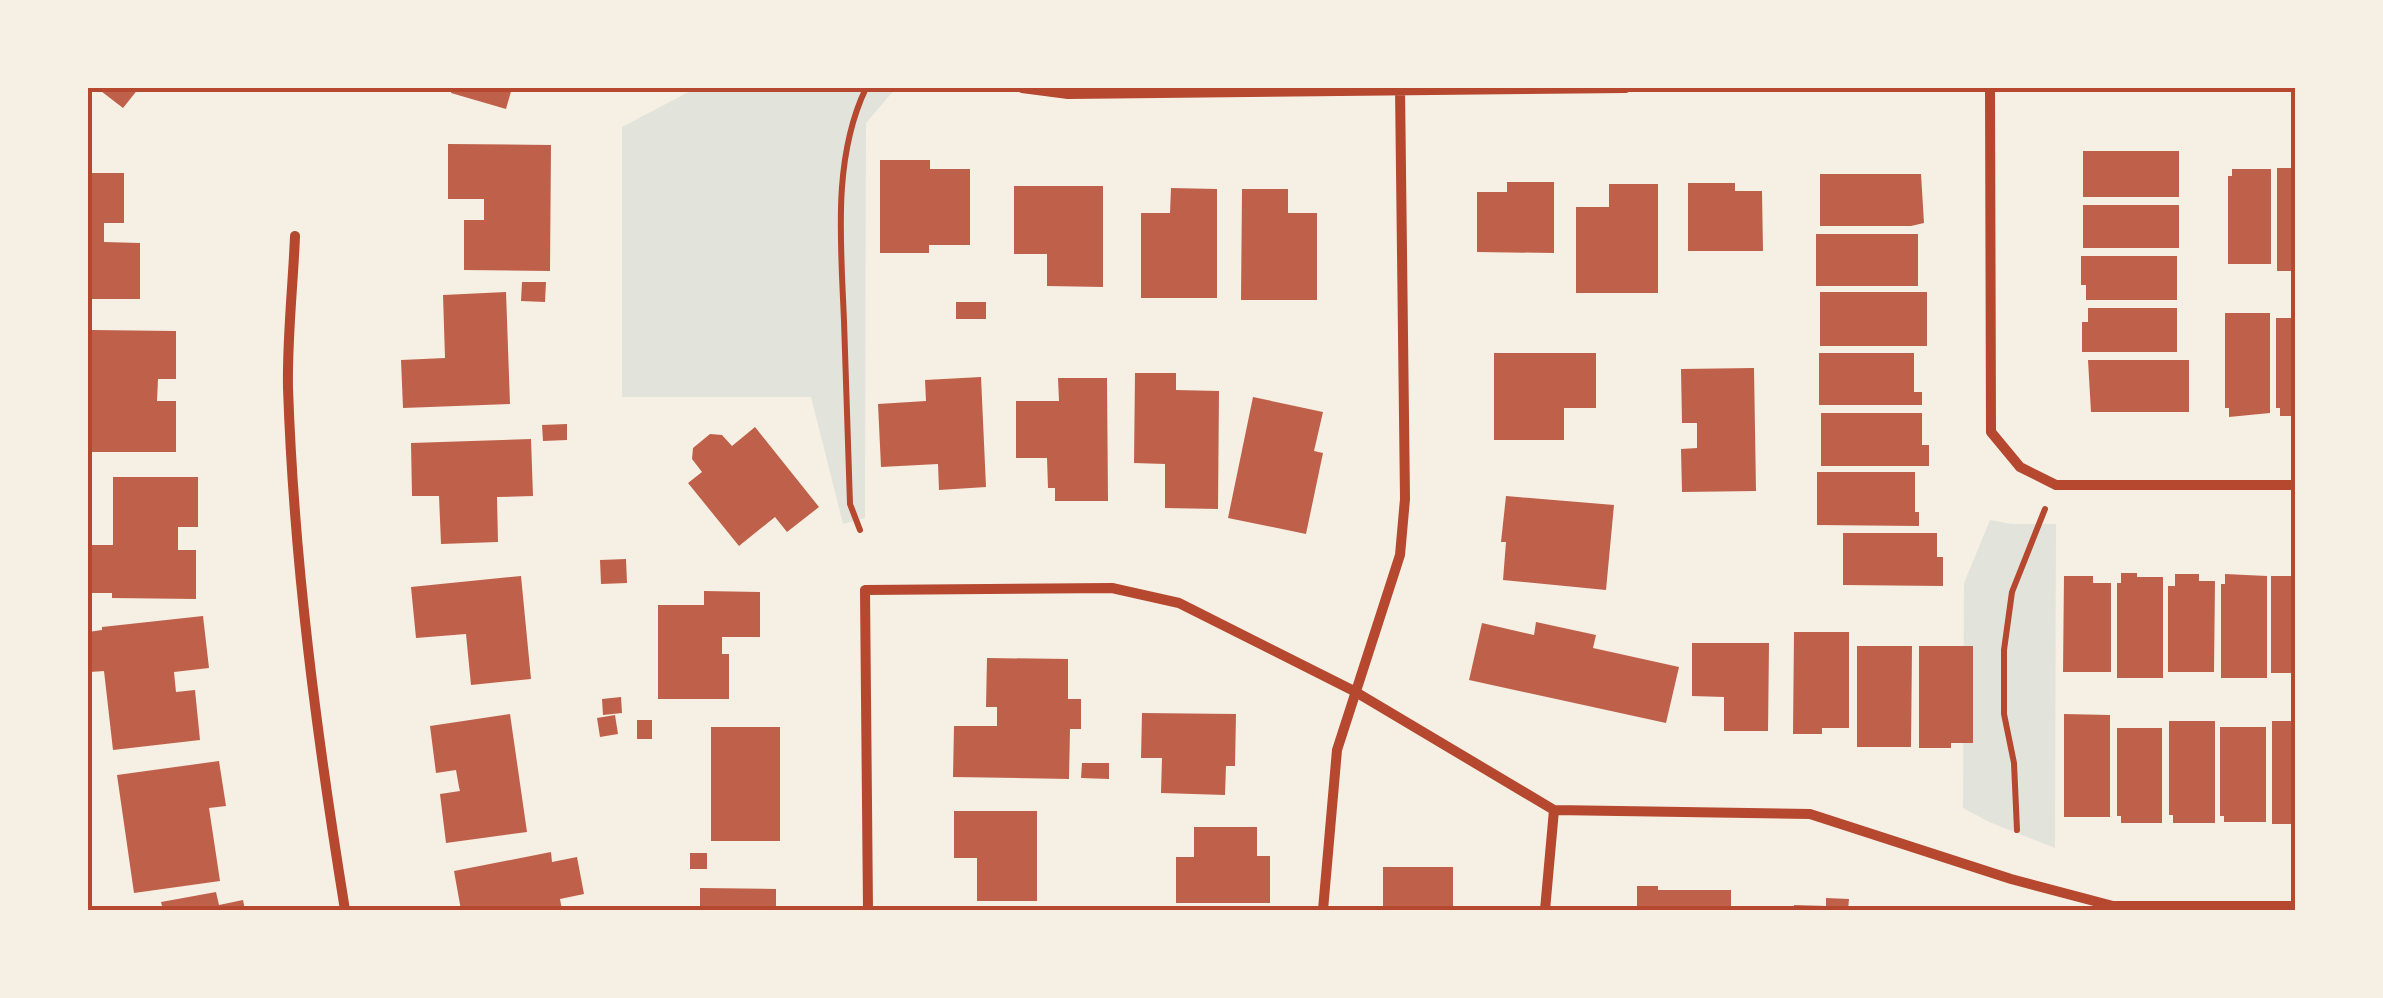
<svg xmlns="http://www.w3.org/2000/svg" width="2383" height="998" font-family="'Source Sans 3',sans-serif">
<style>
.green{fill:#e2e4dc}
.building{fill:#bf614a}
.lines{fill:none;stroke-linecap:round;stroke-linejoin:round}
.path{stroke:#b5482f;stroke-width:6}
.minor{stroke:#b5482f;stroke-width:10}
.neatline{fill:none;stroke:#b5482f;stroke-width:4}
</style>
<rect width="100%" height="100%" fill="#f6efe4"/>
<path class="green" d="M 696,88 L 896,88 L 866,123 L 865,518 L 843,524 L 811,397 L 622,397 L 622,127 Z
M 1990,520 L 2011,524 L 2056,524 L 2055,848 L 1989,822 L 1963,808 L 1964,583 Z"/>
<path class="building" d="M 97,88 L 139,88 L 123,108 Z
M 452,88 L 512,88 L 506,109 L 451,93 Z
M 448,144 L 551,145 L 550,271 L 464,270 L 464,220 L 484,220 L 484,199 L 448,199 Z
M 2083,151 L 2179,151 L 2179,197 L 2083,197 Z
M 880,160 L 930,160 L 930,169 L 970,169 L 970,245 L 929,245 L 929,253 L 880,253 Z
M 2277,168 L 2296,168 L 2296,271 L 2277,271 Z
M 2232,169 L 2271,169 L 2271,264 L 2228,264 L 2228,176 L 2232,176 Z
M 88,173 L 124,173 L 124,223 L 104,223 L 104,242 L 140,243 L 140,299 L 88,299 Z
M 1820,174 L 1921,174 L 1924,223 L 1911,226 L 1820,226 Z
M 1507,182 L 1554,182 L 1554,253 L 1477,252 L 1477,192 L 1507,192 Z
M 1688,183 L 1735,183 L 1735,191 L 1762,191 L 1763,251 L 1688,251 Z
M 1609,184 L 1658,184 L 1658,293 L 1576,293 L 1576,207 L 1609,207 Z
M 1014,186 L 1103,186 L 1103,287 L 1047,286 L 1047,254 L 1014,254 Z
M 1171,188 L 1217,189 L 1217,298 L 1141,298 L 1141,213 L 1170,213 Z
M 1242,189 L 1288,189 L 1288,213 L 1317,213 L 1317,300 L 1241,300 Z
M 2083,205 L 2179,205 L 2179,248 L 2083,248 Z
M 1816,234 L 1918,234 L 1918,286 L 1816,286 Z
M 2081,256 L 2177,256 L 2177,300 L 2086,300 L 2086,285 L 2081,285 Z
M 522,282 L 546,282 L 545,302 L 521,301 Z
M 506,292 L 510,404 L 403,408 L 401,360 L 445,358 L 443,295 Z
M 1820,292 L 1927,292 L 1927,346 L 1820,346 Z
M 956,302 L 986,302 L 986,319 L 956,319 Z
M 2088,308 L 2177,308 L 2177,352 L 2082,352 L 2082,322 L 2088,322 Z
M 2225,313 L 2270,313 L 2270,413 L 2229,417 L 2229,408 L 2225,408 Z
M 2276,318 L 2296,318 L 2296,416 L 2280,416 L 2280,408 L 2276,408 Z
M 92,330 L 176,331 L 176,379 L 158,379 L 157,401 L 176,401 L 176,452 L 92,452 L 92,448 L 88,448 L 88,411 L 92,411 Z
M 1494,353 L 1596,353 L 1596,408 L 1564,408 L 1564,440 L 1494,440 Z
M 1819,353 L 1914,353 L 1914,392 L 1922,392 L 1922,405 L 1819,405 Z
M 2088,360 L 2189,360 L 2189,412 L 2091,412 Z
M 1754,368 L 1756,491 L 1682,492 L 1681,449 L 1697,448 L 1697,423 L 1682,423 L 1681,369 Z
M 1135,373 L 1176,373 L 1176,390 L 1219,391 L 1218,509 L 1165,508 L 1165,464 L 1134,463 Z
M 981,377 L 986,487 L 939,490 L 938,464 L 881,467 L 878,404 L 926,401 L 925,380 Z
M 1058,378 L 1107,378 L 1108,501 L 1055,501 L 1055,488 L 1048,488 L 1047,458 L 1016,458 L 1016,401 L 1059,401 Z
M 1253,397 L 1323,412 L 1314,451 L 1323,453 L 1306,534 L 1228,518 Z
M 1821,413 L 1922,413 L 1922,445 L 1929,445 L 1929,466 L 1821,466 Z
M 567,424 L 567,440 L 543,441 L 542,425 Z
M 755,427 L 819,507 L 787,532 L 775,517 L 739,546 L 688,483 L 702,472 L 692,459 L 693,448 L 710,434 L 722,435 L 732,446 Z
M 531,439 L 533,496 L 497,497 L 498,542 L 441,544 L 439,496 L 412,496 L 411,443 Z
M 1817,472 L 1915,472 L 1915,512 L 1919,512 L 1919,526 L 1817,525 Z
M 113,477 L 198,477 L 198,527 L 178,527 L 178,550 L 196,550 L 196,599 L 112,598 L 112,593 L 88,593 L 88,545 L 113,545 Z
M 1506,496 L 1614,505 L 1606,590 L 1503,580 L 1506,542 L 1501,542 Z
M 1843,533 L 1937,533 L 1937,557 L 1943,557 L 1943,586 L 1843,585 Z
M 626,559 L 627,583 L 601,584 L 600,560 Z
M 2121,573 L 2137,573 L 2137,577 L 2163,577 L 2163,678 L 2117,678 L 2117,583 L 2121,583 Z
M 2175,574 L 2199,574 L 2199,581 L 2215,581 L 2214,672 L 2168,672 L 2168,586 L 2175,586 Z
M 2225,574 L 2267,576 L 2267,678 L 2221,678 L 2221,584 L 2225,584 Z
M 521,576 L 531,679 L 471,685 L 466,634 L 416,638 L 411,587 Z
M 2064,576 L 2093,576 L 2093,583 L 2111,583 L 2111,672 L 2063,672 Z
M 2271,576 L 2296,576 L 2296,673 L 2271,673 Z
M 704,591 L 760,592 L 760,637 L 722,637 L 722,654 L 729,654 L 729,699 L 658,699 L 658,605 L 704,605 Z
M 203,616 L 209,668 L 174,672 L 176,692 L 195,690 L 200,740 L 113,750 L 104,671 L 90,672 L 88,632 L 102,630 L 102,627 Z
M 1536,622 L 1596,635 L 1593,648 L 1679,667 L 1666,723 L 1469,680 L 1482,623 L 1534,635 Z
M 1794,632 L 1849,632 L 1849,728 L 1822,728 L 1822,734 L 1793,734 Z
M 1692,643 L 1769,643 L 1768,731 L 1724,731 L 1724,697 L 1692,696 Z
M 1857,646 L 1912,646 L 1911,747 L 1857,747 Z
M 1919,646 L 1973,646 L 1973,743 L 1951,743 L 1951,748 L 1919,748 Z
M 987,658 L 1068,659 L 1068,699 L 1081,699 L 1081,729 L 1070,729 L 1069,779 L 953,777 L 954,726 L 997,726 L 997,707 L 986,707 Z
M 621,697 L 622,713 L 603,715 L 602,699 Z
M 1142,713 L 1236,714 L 1235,766 L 1226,766 L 1225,795 L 1161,793 L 1162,758 L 1141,758 Z
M 510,714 L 527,832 L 446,843 L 440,794 L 460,791 L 459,787 L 456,770 L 436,773 L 430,726 Z
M 2064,714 L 2110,715 L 2110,817 L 2064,817 Z
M 615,715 L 618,734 L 600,737 L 597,718 Z
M 637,720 L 652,720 L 652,739 L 637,739 Z
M 2169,721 L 2215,721 L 2215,823 L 2173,823 L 2173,815 L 2169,815 Z
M 2272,721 L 2296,721 L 2296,824 L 2272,824 Z
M 711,727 L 780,727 L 780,841 L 711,841 Z
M 2220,727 L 2266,727 L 2266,822 L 2224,822 L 2224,816 L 2220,816 Z
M 2117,728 L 2162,728 L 2162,823 L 2121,823 L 2121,816 L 2117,816 Z
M 219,761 L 226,806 L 209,808 L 220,881 L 134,893 L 117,775 Z
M 1082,763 L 1109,763 L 1109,779 L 1081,778 Z
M 954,811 L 1037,811 L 1037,901 L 977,901 L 977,858 L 954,858 Z
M 1194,827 L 1257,827 L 1257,856 L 1270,856 L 1270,903 L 1176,903 L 1176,857 L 1194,857 Z
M 551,852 L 552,862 L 577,857 L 584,894 L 560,899 L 562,910 L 461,910 L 454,871 Z
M 690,853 L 707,853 L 707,869 L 690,869 Z
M 1383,867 L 1453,867 L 1453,910 L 1383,910 Z
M 1637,886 L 1658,886 L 1658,890 L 1731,890 L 1731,910 L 1637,910 Z
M 700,888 L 776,889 L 776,910 L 700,910 Z
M 216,892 L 219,905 L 243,900 L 245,910 L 163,910 L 161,902 Z
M 1826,898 L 1849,899 L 1848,910 L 1794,910 L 1794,905 L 1826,906 Z"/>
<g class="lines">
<path class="path" d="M 860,530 L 850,504 C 848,443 846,382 844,321 C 841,244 832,159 866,88
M 2017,830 L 2014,763 L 2004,714 L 2004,650 L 2012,592 L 2045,509"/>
<path class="minor" d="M 1022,88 L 1068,94 L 1626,88
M 1990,88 L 1991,432 L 2020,467 L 2056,485 L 2296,485
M 295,236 C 293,286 287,338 288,388 C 294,564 317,737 345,910
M 868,910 L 865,590 L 1112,588 L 1179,603 L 1354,691 L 1554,810 L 1810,814 L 2011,879 L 2113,906 L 2296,906
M 1323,910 L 1337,750 L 1400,555 L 1405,499 L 1400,88
M 1545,910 L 1554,810"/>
</g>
<rect width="2383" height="998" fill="none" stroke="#f6efe4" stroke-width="180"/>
<rect x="90" y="90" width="2203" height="818" class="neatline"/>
</svg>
